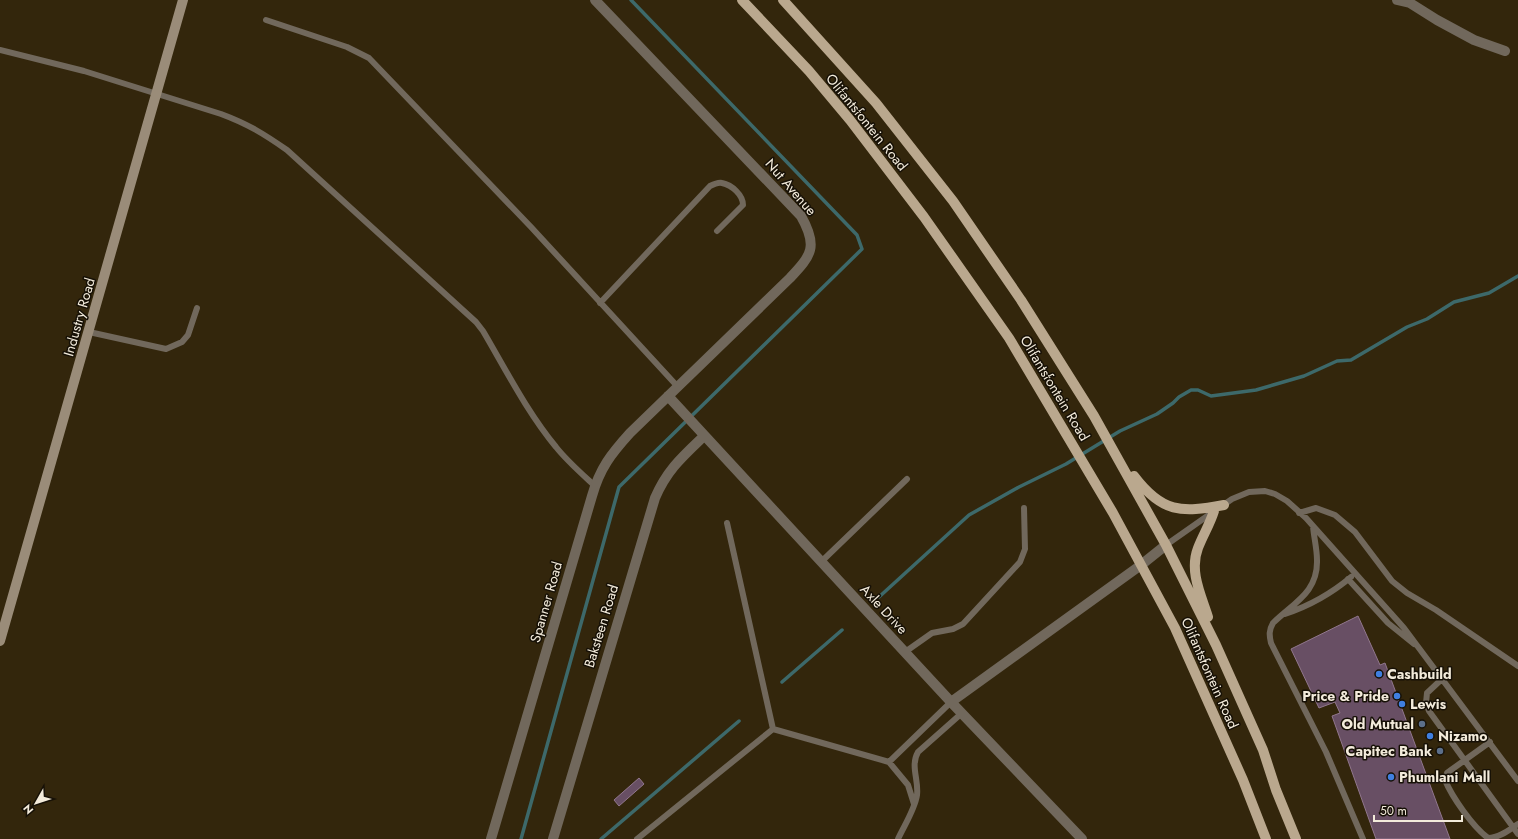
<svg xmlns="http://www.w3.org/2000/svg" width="1518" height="839" font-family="Jost,sans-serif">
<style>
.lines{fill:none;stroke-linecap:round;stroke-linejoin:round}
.stream{stroke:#3d696a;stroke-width:3.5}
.building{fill:#684f64;stroke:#91778d}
.lane{stroke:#71685c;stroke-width:6}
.street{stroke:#71685c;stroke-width:10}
.secondary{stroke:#9a8c79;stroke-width:10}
.primary{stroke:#baa88e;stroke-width:10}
.shop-dot{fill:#3f7fe0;stroke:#161006;stroke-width:1.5}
.service-dot{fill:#5c6f8a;stroke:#161006;stroke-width:1.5}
.labels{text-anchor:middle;stroke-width:3;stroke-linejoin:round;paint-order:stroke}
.street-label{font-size:14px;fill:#f3ebdb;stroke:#161006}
.poi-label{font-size:14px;font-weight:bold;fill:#f3ebdb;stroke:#161006;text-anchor:start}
</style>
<rect width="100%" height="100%" fill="#33260c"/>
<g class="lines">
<path class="stream" d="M 879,597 L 969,515 L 1019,487 L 1066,464 L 1120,431 L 1157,414 L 1173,403 L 1179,397 L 1191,390 L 1198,390 L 1211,396 L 1256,390 L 1304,376 L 1337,361 L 1351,360 L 1407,327 L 1427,319 L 1454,302 L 1489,293 L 1518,276
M 782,682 L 842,630
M 521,839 L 619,487 L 862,249 L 857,235 L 631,0
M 601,839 L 739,721"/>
</g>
<path class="building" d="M 1358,616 L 1380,665 L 1385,663 L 1450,839 L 1376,839 L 1332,716 L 1340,713 L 1335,702 L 1319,708 L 1291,649 Z
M 639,778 L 644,784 L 619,806 L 614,800 Z"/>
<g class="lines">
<path class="lane" d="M 266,20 L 347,47 L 369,58 L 531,227 L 678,387
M 0,50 L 84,71 L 221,114 C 248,124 264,134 287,150 L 476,322 L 483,331 C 506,370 527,412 556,447 C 567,461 582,474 595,486
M 600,303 L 710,186 C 714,184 718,182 722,183 C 732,185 743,195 743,205 L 717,231
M 89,332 L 166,349 L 182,342 L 188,335 L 197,308
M 1222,506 L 1232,499 L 1249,492 L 1265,491 L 1275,494 L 1287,501 L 1306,518 L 1404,628 L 1518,781
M 1299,513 L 1316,508 L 1335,515 L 1355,532 L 1392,581 L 1407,593 L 1436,610 L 1518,666
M 727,523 L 773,729
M 1313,526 C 1314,538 1317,549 1317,560 C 1318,593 1293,603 1273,623 C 1269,630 1269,635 1271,643 L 1326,752 L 1363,839
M 1166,545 L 1213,512
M 821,562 L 907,479
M 1348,579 L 1388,623 L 1414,644
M 1285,614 C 1309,606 1332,593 1351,577
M 905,652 L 932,633 L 953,629 L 963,624 L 1020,562 L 1025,549 L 1024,508
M 1443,678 L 1427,693 L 1426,703 L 1429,711 L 1518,834
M 1490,742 L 1451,770 L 1447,773 L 1445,780 C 1452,797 1473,827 1488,838 C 1499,838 1509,830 1518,824
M 889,762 L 951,702
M 637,839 L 773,729 L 889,762 L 908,785 L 914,804
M 898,839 C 904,826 915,809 917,795 C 919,780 910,766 918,752 L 962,713"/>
<path class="street" d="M 1397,0 L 1410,3 L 1437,20 L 1474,40 L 1505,51
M 668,396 L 951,702 L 1082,839
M 951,702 L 1141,565 L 1166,545
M 491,839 L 592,496 C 600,468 611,454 630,433 L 790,278 C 812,255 818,246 801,216 L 595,0
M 553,839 L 655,498 C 667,470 682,457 704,436"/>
<path class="secondary" d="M 0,641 L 183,0"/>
<path class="primary" d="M 742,0 L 809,71 L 850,120 L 924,217 L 1009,338 L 1113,513 L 1175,628 L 1243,780 L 1266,839
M 783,0 L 876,103 L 953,201 L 1021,300 L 1094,416 L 1166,545 L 1216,645 L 1263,750 L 1276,790 L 1296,839
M 1134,476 C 1162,513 1181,513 1224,505
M 1208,617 C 1201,595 1189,571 1198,548 C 1203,535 1210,524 1214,511"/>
</g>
<g class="shop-dot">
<circle cx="1379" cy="674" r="4"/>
<circle cx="1397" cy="696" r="4"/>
<circle cx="1402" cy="704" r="4"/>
<circle cx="1430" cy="736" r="4"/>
<circle cx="1391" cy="777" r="4"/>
</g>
<g class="service-dot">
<circle cx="1422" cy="724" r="4"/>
<circle cx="1440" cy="751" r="4"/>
</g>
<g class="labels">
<g class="street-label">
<text transform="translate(867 122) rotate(51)" y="5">Olifantsfontein Road</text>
<text transform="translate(791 187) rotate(49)" y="5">Nut Avenue</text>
<text transform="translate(79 317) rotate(-74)" y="5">Industry Road</text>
<text transform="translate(1055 388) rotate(59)" y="5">Olifantsfontein Road</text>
<text transform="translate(546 602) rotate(-74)" y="5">Spanner Road</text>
<text transform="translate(884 609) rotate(47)" y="5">Axle Drive</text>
<text transform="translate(601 626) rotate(-73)" y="5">Baksteen Road</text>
<text transform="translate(1210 673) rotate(66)" y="5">Olifantsfontein Road</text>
</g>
<g class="poi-label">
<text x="1387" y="679">Cashbuild</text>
<text x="1389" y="701" text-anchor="end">Price &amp; Pride</text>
<text x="1410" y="709">Lewis</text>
<text x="1414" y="729" text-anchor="end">Old Mutual</text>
<text x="1438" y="741">Nizamo</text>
<text x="1432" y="756" text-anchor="end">Capitec Bank</text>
<text x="1399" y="782">Phumlani Mall</text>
</g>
</g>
<g transform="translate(36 803) rotate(231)" stroke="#161006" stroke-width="3" paint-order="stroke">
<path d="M0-3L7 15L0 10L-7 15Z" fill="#f3ebdb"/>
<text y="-6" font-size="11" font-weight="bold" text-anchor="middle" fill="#f3ebdb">N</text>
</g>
<path d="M1374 815v6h88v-6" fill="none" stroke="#f3ebdb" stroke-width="2"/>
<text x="1380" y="815" font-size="12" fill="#f3ebdb" stroke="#161006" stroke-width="3" paint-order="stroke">50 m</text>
</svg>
